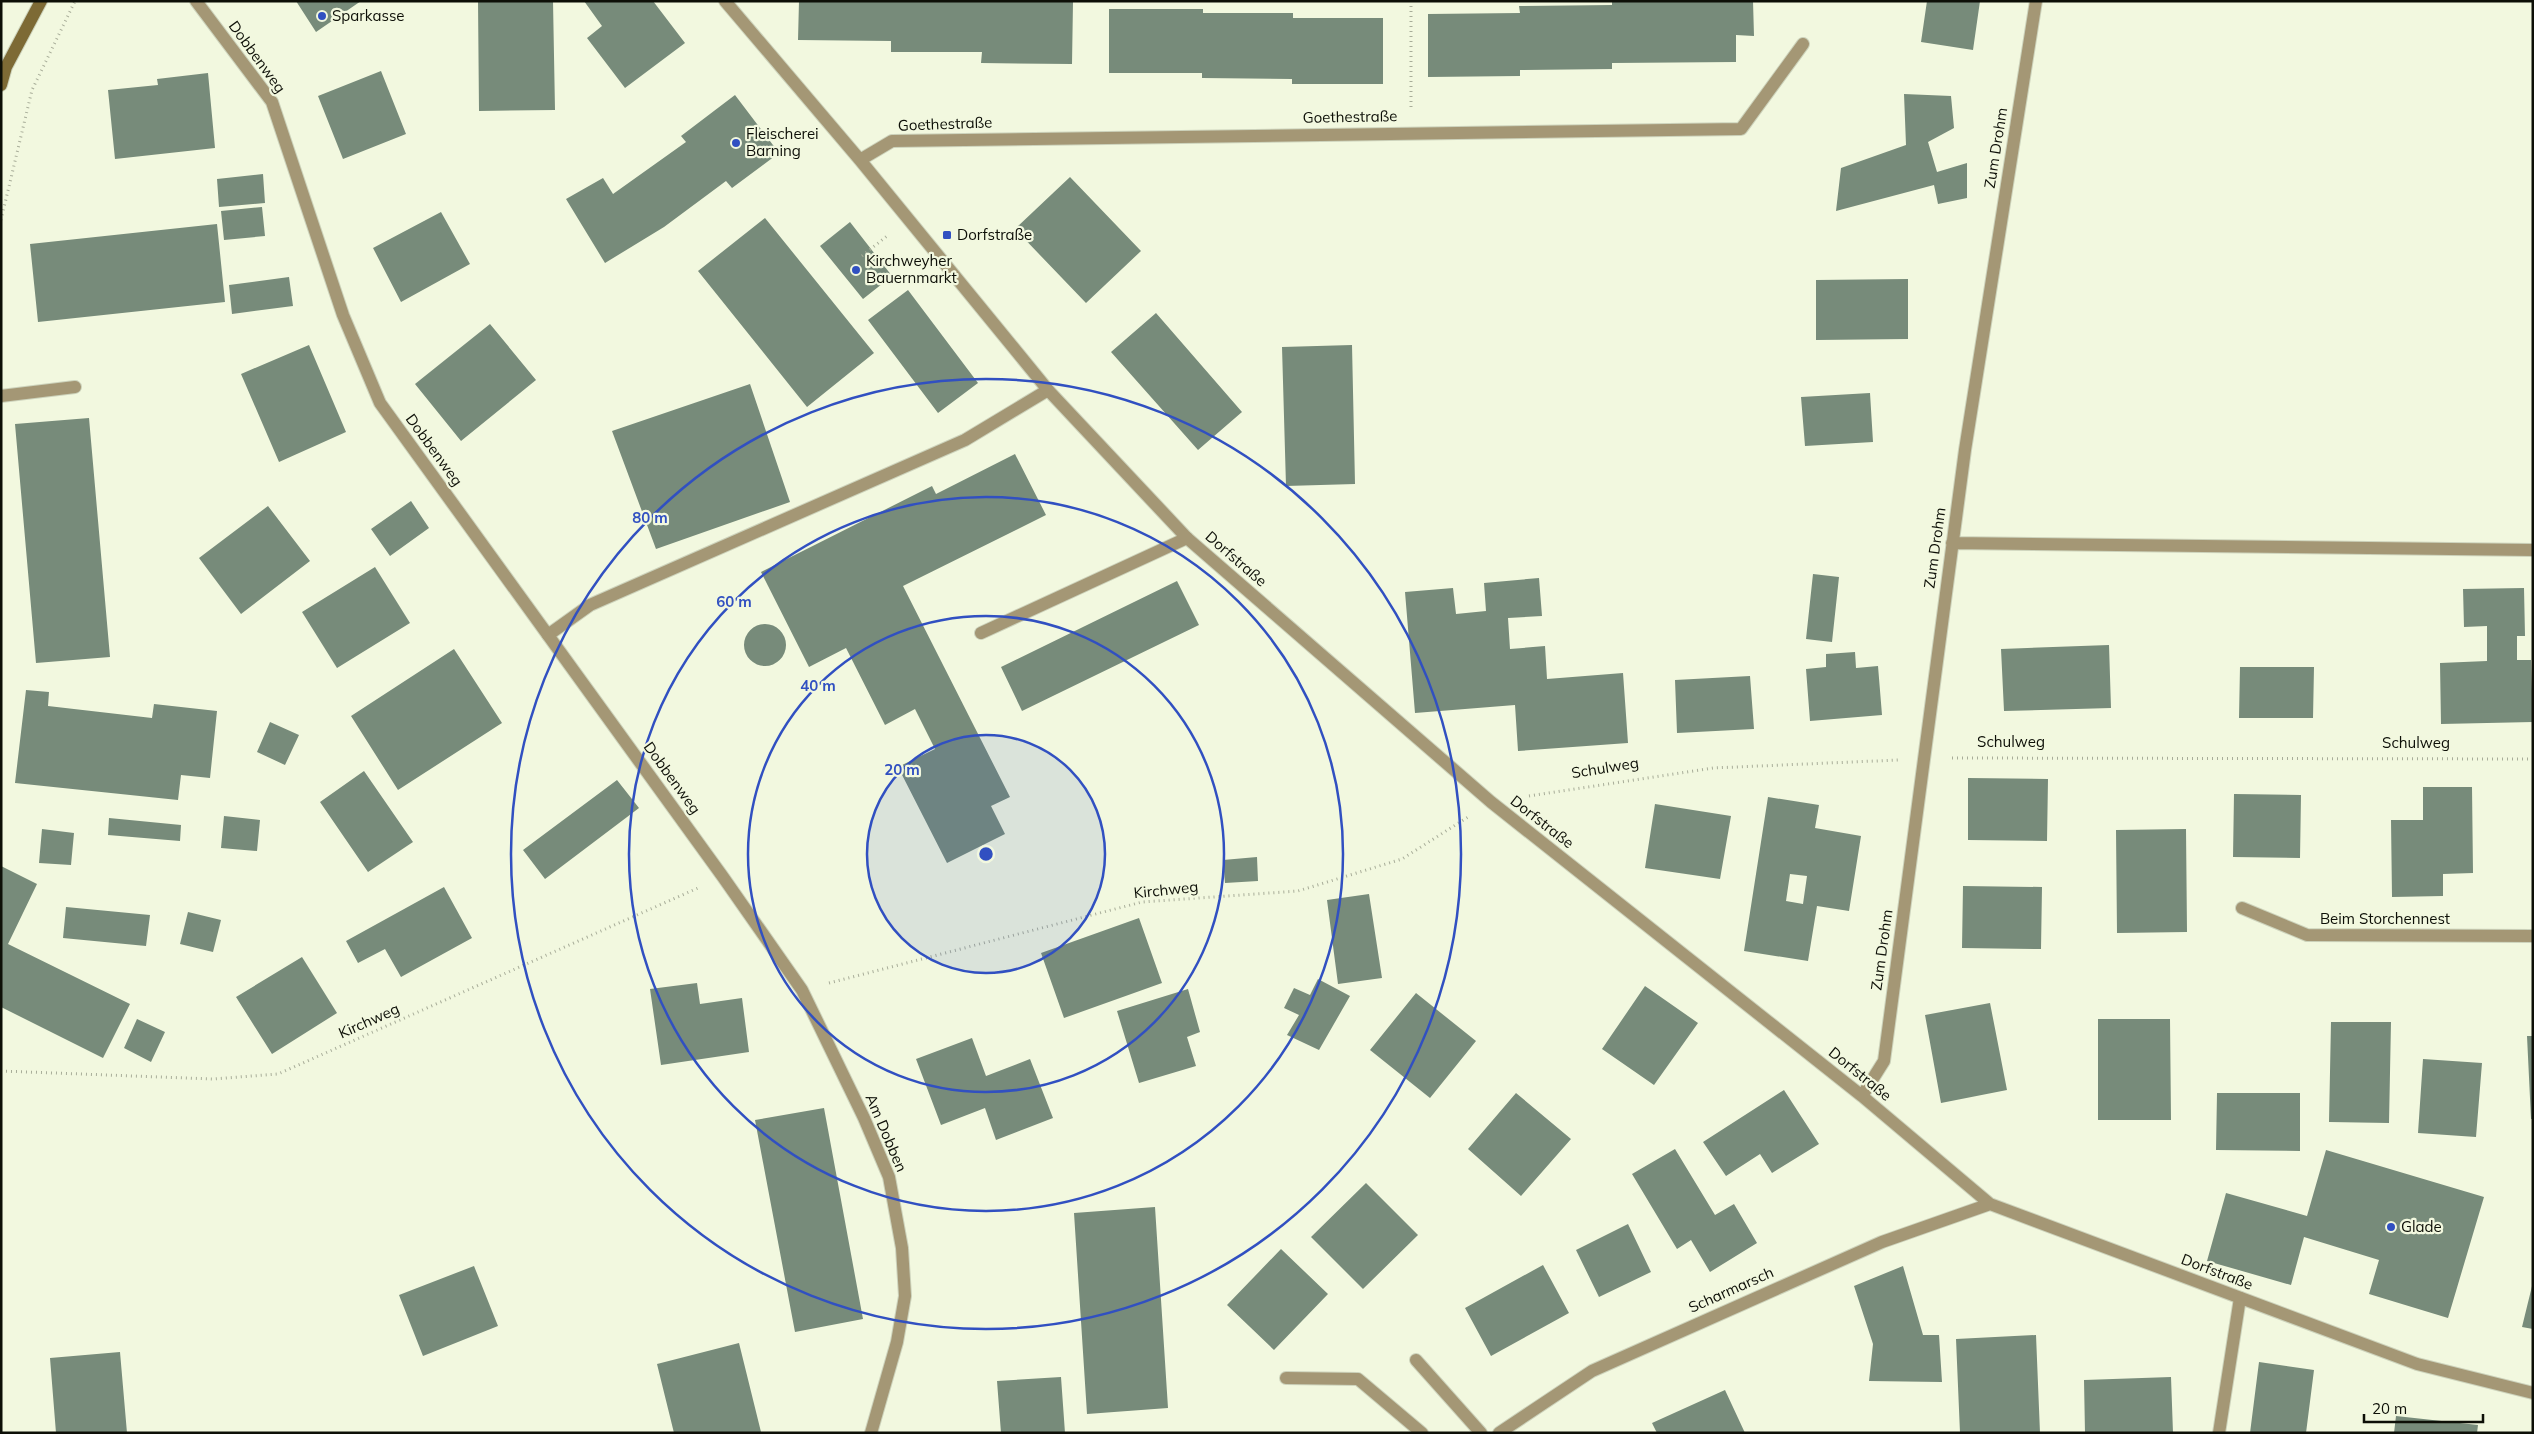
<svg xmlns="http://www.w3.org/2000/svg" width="2534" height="1434" font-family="Mulish,sans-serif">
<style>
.building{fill:#778b7a;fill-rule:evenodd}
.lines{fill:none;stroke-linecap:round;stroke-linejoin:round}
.lane-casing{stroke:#cdd3bc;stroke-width:14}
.street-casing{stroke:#cdd3bc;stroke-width:14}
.secondary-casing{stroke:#cdd3bc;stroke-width:14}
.path{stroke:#a8ad99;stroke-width:3;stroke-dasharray:1 4;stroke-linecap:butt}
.lane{stroke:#a49775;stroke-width:12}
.street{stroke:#a49775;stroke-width:12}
.secondary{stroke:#7d6a35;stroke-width:12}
.ring{fill:none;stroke:#3150c1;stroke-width:2.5}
.poi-dot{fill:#3150c1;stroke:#f2f8df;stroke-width:2}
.labels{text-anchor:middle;stroke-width:4.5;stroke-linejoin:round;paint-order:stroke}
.poi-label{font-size:15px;fill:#0d0f07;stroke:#f2f8df;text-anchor:start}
.street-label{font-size:15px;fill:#0d0f07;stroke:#f2f8df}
.centre{fill:#3150c1;stroke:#f2f8df;stroke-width:2.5}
.ring-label{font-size:15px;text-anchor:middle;font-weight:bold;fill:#3150c1;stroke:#f2f8df;stroke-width:4.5;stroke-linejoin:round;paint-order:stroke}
</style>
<rect width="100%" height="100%" fill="#f2f8df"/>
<path class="building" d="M 296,1 L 361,1 L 316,32 Z
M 478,1 L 553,1 L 555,110 L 479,111 Z
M 584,1 L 653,1 L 685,43 L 625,88 L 587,38 L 602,26 Z
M 799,1 L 1073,2 L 1072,64 L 981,63 L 982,52 L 891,52 L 891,41 L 798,40 Z
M 1612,1 L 1753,1 L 1754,36 L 1736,35 L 1736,62 L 1612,63 L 1612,69 L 1520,70 L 1520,76 L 1428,77 L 1428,14 L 1520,13 L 1519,6 L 1612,5 Z
M 1927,1 L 1980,1 L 1973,50 L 1921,42 Z
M 1109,9 L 1203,9 L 1203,13 L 1293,13 L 1293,18 L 1383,18 L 1383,84 L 1292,84 L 1292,79 L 1202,78 L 1202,73 L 1109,73 Z
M 381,71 L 406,134 L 343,159 L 318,96 Z
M 208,73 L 215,148 L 115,159 L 108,90 L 158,85 L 157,79 Z
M 1904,94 L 1951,96 L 1954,128 L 1928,142 L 1937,172 L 1967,163 L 1967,198 L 1938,204 L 1934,185 L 1836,211 L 1841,168 L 1906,145 Z
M 735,95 L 779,153 L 732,188 L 726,181 L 664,227 L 605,263 L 566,199 L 603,178 L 613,194 L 686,142 L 681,136 Z
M 263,174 L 265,203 L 219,207 L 217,179 Z
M 1070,177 L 1141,251 L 1086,303 L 1015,229 Z
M 262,207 L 265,236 L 224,240 L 221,211 Z
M 441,212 L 470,264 L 401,302 L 373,248 Z
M 765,218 L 874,353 L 807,407 L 698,271 Z
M 850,222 L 892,276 L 863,299 L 820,246 Z
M 217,224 L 225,302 L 38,322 L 30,244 Z
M 289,277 L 293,306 L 232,314 L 229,285 Z
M 1908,279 L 1908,339 L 1816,340 L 1816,280 Z
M 908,290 L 978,383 L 938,413 L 868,320 Z
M 1156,313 L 1242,412 L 1198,450 L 1111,352 Z
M 490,324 L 536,380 L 461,441 L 415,384 Z
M 309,345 L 346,432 L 279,462 L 241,374 Z
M 1352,345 L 1355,484 L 1286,486 L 1282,347 Z
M 750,384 L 790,502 L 656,549 L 612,431 Z
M 1870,393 L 1873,442 L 1805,446 L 1801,397 Z
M 89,418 L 110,657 L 36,663 L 15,424 Z
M 1015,454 L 1046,515 L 903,586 L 1010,797 L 991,806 L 1005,834 L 947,863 L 898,767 L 935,749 L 915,709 L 885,725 L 846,648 L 809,667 L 761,572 L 932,486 L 936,494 Z
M 411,501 L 429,528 L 390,556 L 371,529 Z
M 268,506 L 310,561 L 241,614 L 199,558 Z
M 375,567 L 410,623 L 337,668 L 302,612 Z
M 1813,574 L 1839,577 L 1832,642 L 1806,639 Z
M 1539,578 L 1542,616 L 1508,618 L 1510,649 L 1545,646 L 1547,679 L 1623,673 L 1628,743 L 1518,751 L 1515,705 L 1415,713 L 1405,592 L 1453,588 L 1456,614 L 1486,611 L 1484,583 Z
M 1177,581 L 1199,625 L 1022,711 L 1001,667 Z
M 2524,588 L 2525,636 L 2517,636 L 2517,660 L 2531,660 L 2533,722 L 2441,724 L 2440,663 L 2487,661 L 2487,626 L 2464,627 L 2463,589 Z
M744 645a21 21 0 1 1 42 0a21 21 0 1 1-42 0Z
M 2109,645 L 2111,708 L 2004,711 L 2001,649 Z
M 454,649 L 502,723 L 398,790 L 351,716 Z
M 1855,652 L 1856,668 L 1878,666 L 1882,715 L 1810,721 L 1806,669 L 1826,667 L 1826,654 Z
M 2240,667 L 2314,667 L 2313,718 L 2239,718 Z
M 1750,676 L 1754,729 L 1677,733 L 1675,680 Z
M 26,690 L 49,692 L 48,706 L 152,718 L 154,704 L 217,711 L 210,778 L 181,775 L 178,800 L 15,783 Z
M 270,722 L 299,735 L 285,765 L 257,752 Z
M 364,771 L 413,842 L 368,872 L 320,802 Z
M 1968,778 L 2048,779 L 2047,841 L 1968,840 Z
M 617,780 L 639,808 L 545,879 L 523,850 Z
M 2423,787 L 2472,787 L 2473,873 L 2443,874 L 2443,896 L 2392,897 L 2391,820 L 2423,820 Z
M 2234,794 L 2301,795 L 2300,858 L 2233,857 Z
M 1768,797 L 1819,805 L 1815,828 L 1861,836 L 1849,911 L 1817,906 L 1808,961 L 1744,951 ZM 1790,874 L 1807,876 L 1803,904 L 1786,901 Z
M 1655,804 L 1731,816 L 1720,879 L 1645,868 Z
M 224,816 L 260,820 L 257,851 L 221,848 Z
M 109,818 L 181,825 L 180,841 L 108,835 Z
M 42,829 L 74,833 L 71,865 L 39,863 Z
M 2186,829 L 2187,932 L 2117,933 L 2116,830 Z
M 1257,857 L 1258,881 L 1225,883 L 1223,860 Z
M 1,866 L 37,884 L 8,944 L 130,1004 L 103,1058 L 1,1007 Z
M 1963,886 L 2042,887 L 2041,949 L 1962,948 Z
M 444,887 L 472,938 L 401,977 L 385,949 L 358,963 L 346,941 Z
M 1369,894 L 1382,978 L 1338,984 L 1327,900 Z
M 66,907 L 150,915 L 146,946 L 63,938 Z
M 188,912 L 221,920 L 213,952 L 180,944 Z
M 1139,918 L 1162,983 L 1064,1018 L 1041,953 Z
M 302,957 L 337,1013 L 272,1054 L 236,997 Z
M 1318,979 L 1350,996 L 1319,1050 L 1287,1035 L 1299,1015 L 1284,1008 L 1294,988 L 1310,995 Z
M 697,983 L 700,1004 L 742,998 L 749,1052 L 661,1065 L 650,989 Z
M 1645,986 L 1698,1023 L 1654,1085 L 1602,1049 Z
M 1188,989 L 1200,1032 L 1187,1037 L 1196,1066 L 1139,1083 L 1117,1011 Z
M 1416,993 L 1476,1041 L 1430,1098 L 1370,1050 Z
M 1990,1003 L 2007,1090 L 1941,1103 L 1925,1015 Z
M 137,1019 L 165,1032 L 151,1062 L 124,1048 Z
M 2098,1019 L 2170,1019 L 2171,1120 L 2098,1120 Z
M 2331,1022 L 2391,1022 L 2389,1123 L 2329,1122 Z
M 2527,1036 L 2533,1036 L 2533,1119 L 2531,1119 Z
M 972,1038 L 986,1076 L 1030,1059 L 1053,1118 L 996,1140 L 985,1108 L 941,1125 L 916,1059 Z
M 2423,1059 L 2482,1063 L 2476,1137 L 2418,1133 Z
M 1784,1090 L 1819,1144 L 1772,1173 L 1760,1154 L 1726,1176 L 1703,1142 Z
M 1516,1093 L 1571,1139 L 1521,1196 L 1468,1149 Z
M 2217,1093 L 2300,1093 L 2300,1151 L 2216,1150 Z
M 824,1108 L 863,1319 L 795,1332 L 755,1120 Z
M 1675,1149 L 1715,1215 L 1734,1204 L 1757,1243 L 1710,1272 L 1691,1240 L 1677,1249 L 1632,1174 Z
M 2326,1150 L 2484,1197 L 2448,1318 L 2369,1294 L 2379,1260 L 2304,1237 L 2291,1285 L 2207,1261 L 2226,1193 L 2307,1216 Z
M 1366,1183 L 1418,1235 L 1363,1289 L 1311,1237 Z
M 1155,1207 L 1168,1408 L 1087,1414 L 1074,1213 Z
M 1628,1224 L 1651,1272 L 1599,1297 L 1576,1250 Z
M 1281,1249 L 1328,1294 L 1274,1350 L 1227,1305 Z
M 1543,1265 L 1569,1313 L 1491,1356 L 1465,1308 Z
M 474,1266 L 498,1326 L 423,1356 L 399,1295 Z
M 1903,1266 L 1923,1335 L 1939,1335 L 1942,1382 L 1869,1381 L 1873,1344 L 1854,1286 Z
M 2533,1282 L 2533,1329 L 2522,1327 Z
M 2036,1335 L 2040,1433 L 1960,1433 L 1956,1339 Z
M 739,1343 L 761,1432 L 674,1433 L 657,1364 Z
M 120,1352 L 127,1433 L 56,1433 L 50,1358 Z
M 2259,1362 L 2314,1370 L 2306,1433 L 2250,1433 Z
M 1061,1377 L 1065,1433 L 1001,1433 L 997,1381 Z
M 2171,1377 L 2173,1433 L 2085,1433 L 2084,1380 Z
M 1725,1390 L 1745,1433 L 1657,1433 L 1652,1423 Z
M 2396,1416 L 2478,1425 L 2477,1433 L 2394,1433 Z"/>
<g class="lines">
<g class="lane-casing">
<path id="lane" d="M 1,396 L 75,387
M 981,633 L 1187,538
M 548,635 L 590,605 L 965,440 L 1048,390
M 1416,1360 L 1481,1433
M 1286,1378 L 1358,1379 L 1422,1433
M 2219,1433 L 2240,1298"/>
</g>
<g class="street-casing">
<path id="street" d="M 196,1 L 272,102 L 343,315 L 380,403 L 723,877 L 802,990 L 864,1118 L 889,1177 L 902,1248 L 905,1296 L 897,1342 L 871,1433
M 725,1 L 860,160 L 1048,390 L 1187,538 L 1491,802 L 1862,1096 L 1990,1204 L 2417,1364 L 2533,1393
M 860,160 L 892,141 L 1741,129 L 1803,44
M 1952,543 L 2533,550
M 2242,908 L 2307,935 L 2533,936
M 1862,1096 L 1884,1061 L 1965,450 L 2036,1
M 1499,1433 L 1592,1371 L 1882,1242 L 1990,1204"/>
</g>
<g class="secondary-casing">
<path id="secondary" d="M 1,85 L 6,67 L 41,1"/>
</g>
<path class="path" d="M 1411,107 L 1411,1
M 1,220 L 32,90 L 75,1
M 862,256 L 887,236
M 1952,758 L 2533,759
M 1529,796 L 1713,768 L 1898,760
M 829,983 L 1142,902 L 1298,891 L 1402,859 L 1468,817
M 1,1071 L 213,1079 L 278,1074 L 698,888"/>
<use href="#lane" class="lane"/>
<use href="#street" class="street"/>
<use href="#secondary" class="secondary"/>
</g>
<circle cx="986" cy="854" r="119" fill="#3150c1" fill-opacity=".12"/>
<g class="ring">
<circle cx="986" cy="854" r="119"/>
<circle cx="986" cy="854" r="238"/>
<circle cx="986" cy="854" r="357"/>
<circle cx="986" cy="854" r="475"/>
</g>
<g class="poi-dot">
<circle cx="322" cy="16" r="5"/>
<circle cx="736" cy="143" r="5"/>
<rect x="942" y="230" width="10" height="10" rx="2.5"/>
<circle cx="856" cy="270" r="5"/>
<circle cx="2391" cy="1227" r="5"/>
</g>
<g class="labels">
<g class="poi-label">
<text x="332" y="21">Sparkasse</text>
<text x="746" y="139">Fleischerei<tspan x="746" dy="17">Barning</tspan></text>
<text x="957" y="240">Dorfstraße</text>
<text x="866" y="266">Kirchweyher<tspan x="866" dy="17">Bauernmarkt</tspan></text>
<text x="2401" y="1232">Glade</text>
</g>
<g class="street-label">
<text transform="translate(257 57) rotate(54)" y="5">Dobbenweg</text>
<text transform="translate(1350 117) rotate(-1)" y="5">Goethestraße</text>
<text transform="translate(945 124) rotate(-2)" y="5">Goethestraße</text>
<text transform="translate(1996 148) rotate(-81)" y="5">Zum Drohm</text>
<text transform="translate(434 450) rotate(54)" y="5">Dobbenweg</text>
<text transform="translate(1935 548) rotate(-82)" y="5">Zum Drohm</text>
<text transform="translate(1236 559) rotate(41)" y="5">Dorfstraße</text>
<text x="2011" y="747">Schulweg</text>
<text x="2416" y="748">Schulweg</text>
<text transform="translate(1605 768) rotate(-9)" y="5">Schulweg</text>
<text transform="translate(672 778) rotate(54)" y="5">Dobbenweg</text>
<text transform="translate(1542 822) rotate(38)" y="5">Dorfstraße</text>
<text transform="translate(1166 890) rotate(-6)" y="5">Kirchweg</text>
<text x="2385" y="924">Beim Storchennest</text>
<text transform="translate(1882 950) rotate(-82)" y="5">Zum Drohm</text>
<text transform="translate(369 1021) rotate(-24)" y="5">Kirchweg</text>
<text transform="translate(1860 1074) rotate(39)" y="5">Dorfstraße</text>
<text transform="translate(886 1133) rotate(67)" y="5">Am Dobben</text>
<text transform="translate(2217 1272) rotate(21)" y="5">Dorfstraße</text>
<text transform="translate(1731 1290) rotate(-24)" y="5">Scharmarsch</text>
</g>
</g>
<circle cx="986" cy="854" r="8" class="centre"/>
<g class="ring-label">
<text x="650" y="523">80 m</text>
<text x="734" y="607">60 m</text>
<text x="818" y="691">40 m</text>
<text x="902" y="775">20 m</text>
</g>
<rect width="2534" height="1434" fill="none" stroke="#0d0f07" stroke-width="5"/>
<path d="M2364 1414v8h119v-8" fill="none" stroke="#0d0f07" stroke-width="2.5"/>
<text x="2372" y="1414" font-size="15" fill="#0d0f07" stroke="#f2f8df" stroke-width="4" paint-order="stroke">20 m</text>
</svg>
